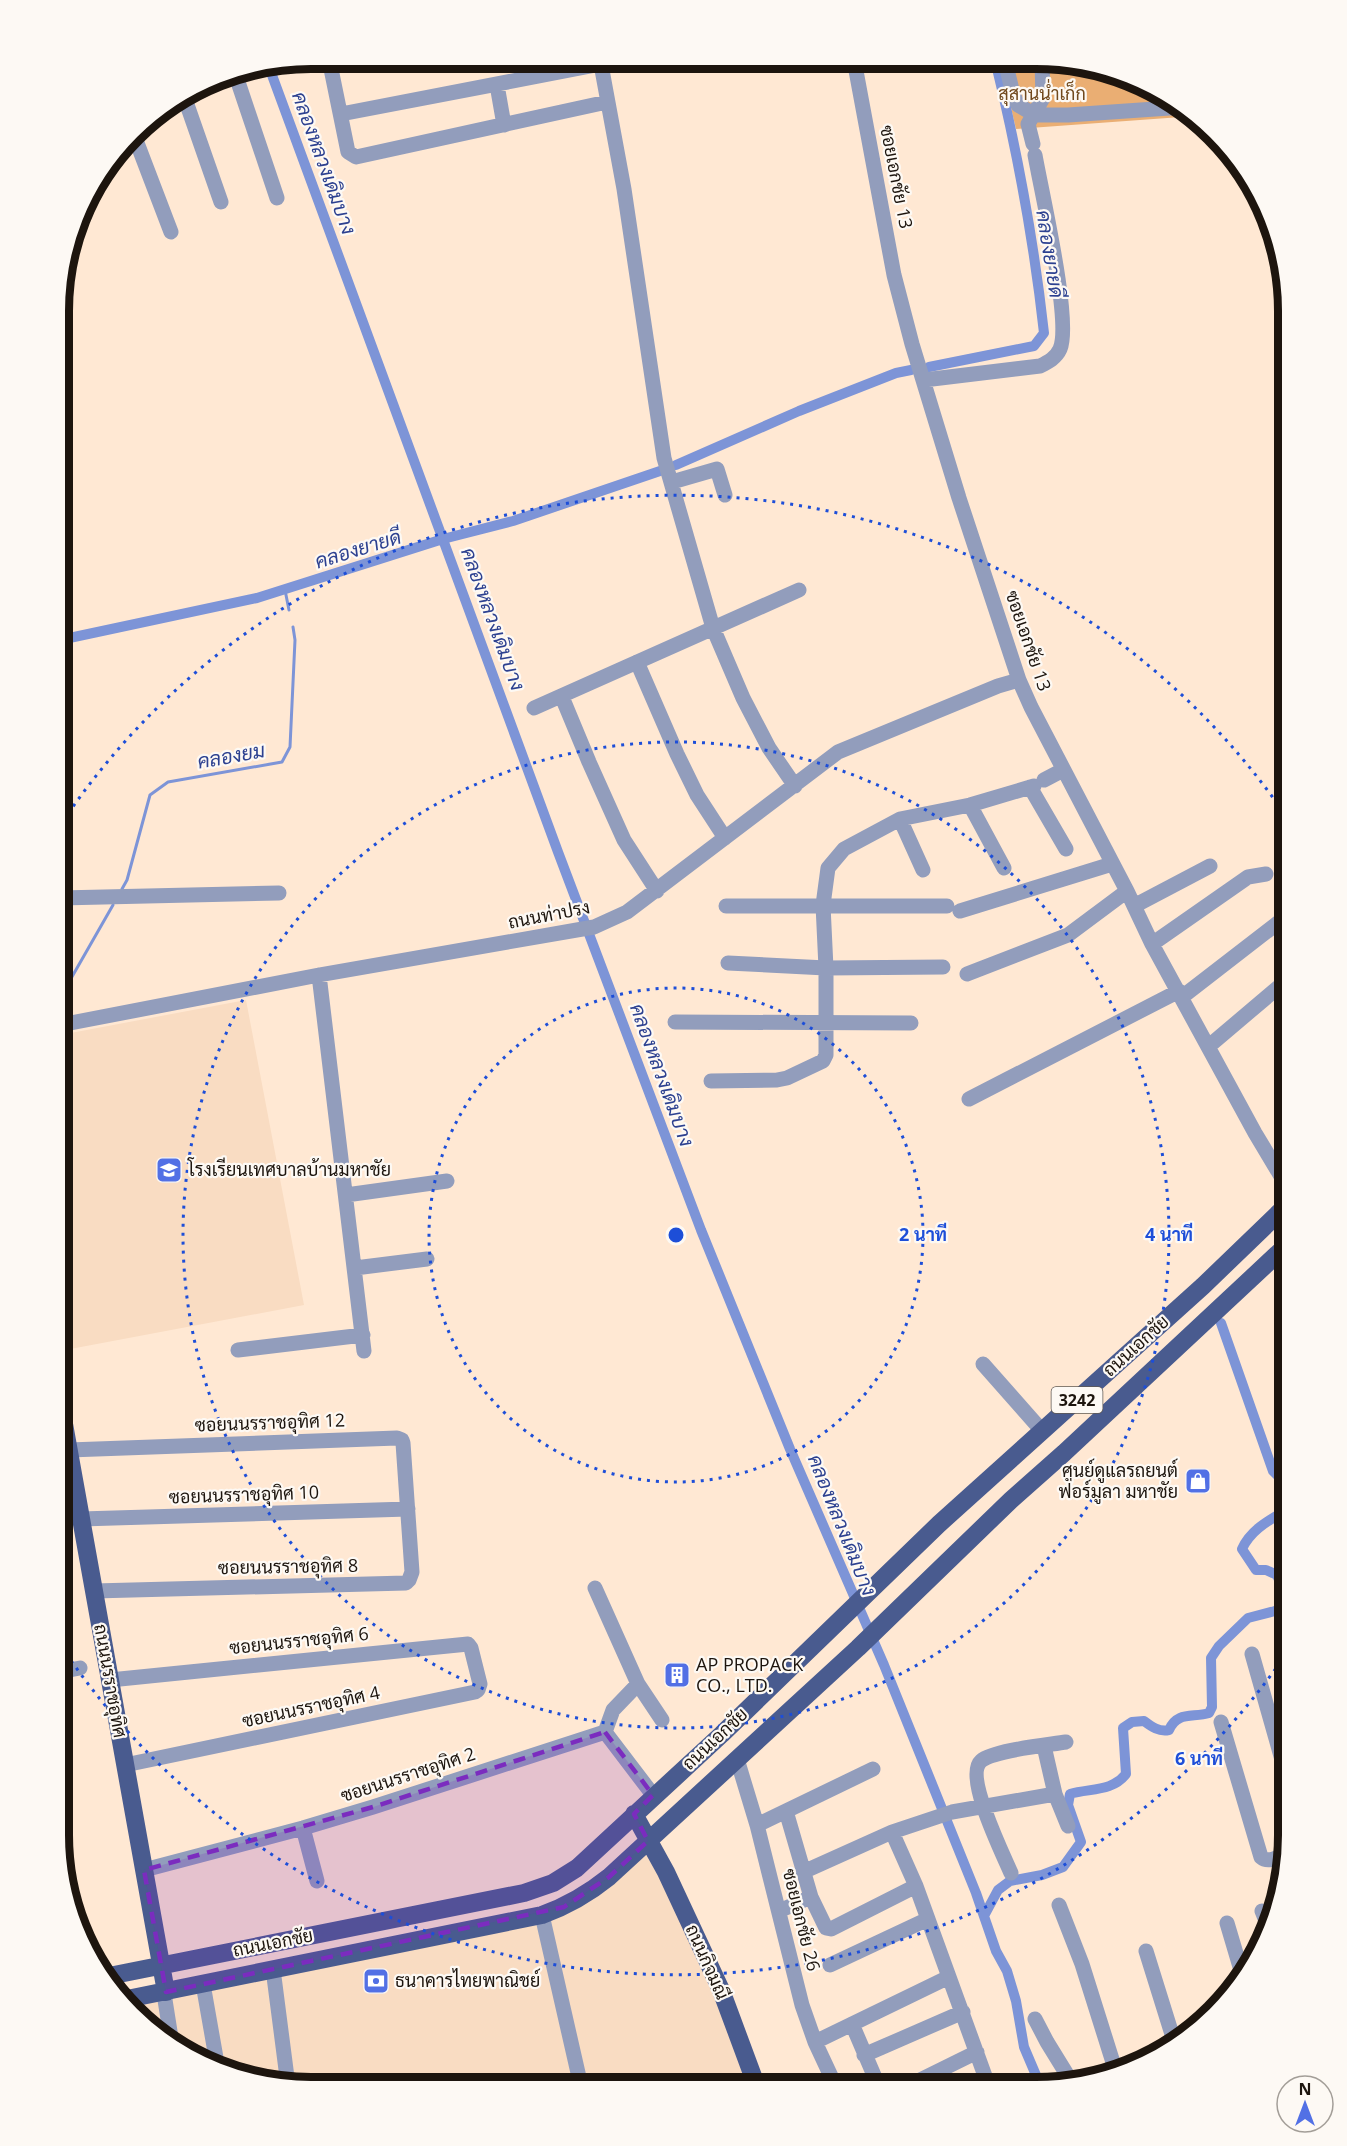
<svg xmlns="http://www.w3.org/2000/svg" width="1347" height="2146" font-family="'Open Sans',Sarabun,sans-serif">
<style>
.built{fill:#f9dcc2}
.green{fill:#eaae73}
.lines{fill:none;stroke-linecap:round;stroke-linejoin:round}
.stream{stroke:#7d94d7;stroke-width:3}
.canal{stroke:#7d94d7;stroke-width:10}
.minor{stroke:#929dbc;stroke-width:15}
.major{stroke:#495b8f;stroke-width:18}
.marked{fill:#7b2cbf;fill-opacity:0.2;stroke:#7b2cbf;stroke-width:4.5;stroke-dasharray:12 8;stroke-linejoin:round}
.ring{fill:none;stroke:#1d4ed8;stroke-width:3;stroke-dasharray:3 6}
.labels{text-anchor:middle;stroke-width:4.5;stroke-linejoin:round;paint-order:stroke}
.shield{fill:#fdf9f4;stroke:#605953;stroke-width:1.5}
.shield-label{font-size:16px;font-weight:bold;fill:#1d150e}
.park-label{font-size:18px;fill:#71491d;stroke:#fdf9f4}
.street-label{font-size:18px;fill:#1d150e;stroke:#fdf9f4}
.poi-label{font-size:18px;fill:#1d150e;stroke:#fdf9f4;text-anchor:start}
.water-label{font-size:20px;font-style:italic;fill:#2d4190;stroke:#fdf9f4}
.rim{fill:none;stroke:#1d150e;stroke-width:8}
.centre{fill:#1d4ed8;stroke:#fdf9f4;stroke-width:3}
.ring-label{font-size:18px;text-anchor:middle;font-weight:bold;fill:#1d4ed8;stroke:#fdf9f4;stroke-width:4.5;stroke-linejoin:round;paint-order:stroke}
</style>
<rect width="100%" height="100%" fill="#ffe8d3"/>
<path class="built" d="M 246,1000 L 304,1305 L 65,1350 L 59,1318 L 60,1035 Z
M 648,1841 L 750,2072 L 714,2087 L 278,2085 L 214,2068 L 157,2035 L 122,2000 L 542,1915 Z"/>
<path class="green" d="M 1000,61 L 1069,61 L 1133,78 L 1190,111 L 1195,116 L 1016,129 Z"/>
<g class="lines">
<path class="stream" d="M 285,590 L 289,610
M 122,889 L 127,880 L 150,795 L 168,782 L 282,762 L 290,747 L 295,640 L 293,627
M 60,989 L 65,989 L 113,905"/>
<path class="canal" d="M 269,67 L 558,852 L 701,1230 L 790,1449 L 884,1665 L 976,1893 L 996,1951 L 1007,1971 L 1016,2001 L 1024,2047 L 1041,2087
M 929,367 L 1034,346 L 1044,333 C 1034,242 1017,150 995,60
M 676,465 L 799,411 L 896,373 L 911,370
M 60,640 L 257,598 L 443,539 L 513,521 L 660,471
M 1221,1323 L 1273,1471 L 1282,1480 L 1288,1489
M 984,1916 L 998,1890 L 1010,1881 L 1042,1875 L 1063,1867 L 1081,1842 L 1068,1805 L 1070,1794 C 1090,1788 1112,1792 1126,1774 L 1123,1728 L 1132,1722 L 1144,1721 C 1152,1727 1159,1732 1169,1730 C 1177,1711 1193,1718 1209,1713 L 1212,1707 L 1211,1658 L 1219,1646 L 1248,1618 L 1275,1611 L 1282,1607 C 1283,1595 1282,1585 1277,1575 L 1266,1570 L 1256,1570 L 1242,1549 C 1251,1529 1270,1520 1288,1509"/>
<path class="minor" d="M 329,59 L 348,152 L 356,157 L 607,102
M 600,59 L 624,189 L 664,458 L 713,628 L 743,698 L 769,748 L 795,786
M 854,60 L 894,275 L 912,344 L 959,498 L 1019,680 L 1031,707 L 1127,891 L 1152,944 L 1255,1133 L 1288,1188
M 1005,61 L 1013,94 L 1018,105 L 1035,115 L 1068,115 L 1184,107
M 235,73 L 277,198
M 497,85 L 504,125
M 184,96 L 221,202
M 341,114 L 601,64
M 134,135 L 171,232
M 1033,144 L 1028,124 L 1043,98 L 1042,61
M 924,380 L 1040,366 C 1048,362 1056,358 1060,349 C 1072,322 1041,190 1035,155
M 672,482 L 717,469 L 725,495
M 637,662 L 677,754 L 697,795 L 725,838
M 562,697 L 589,762 L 624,840 L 657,891
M 534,708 L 799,590
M 1044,780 L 1063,770
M 1030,787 L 1066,849
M 970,805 L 1004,868
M 923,870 L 900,819 L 970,805 L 1034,786
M 60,898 L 279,893
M 726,906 L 947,906
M 1134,906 L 1210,866
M 960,911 L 1112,864
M 1152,944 L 1248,877 L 1266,874
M 728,963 L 826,968 L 943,967
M 967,974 L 1068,935 L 1127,891
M 319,975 L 364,1351
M 1182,997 L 1288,915
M 675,1022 L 911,1023
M 60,1025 L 319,975 L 594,927 L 627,912 L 838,752 L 998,686 L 1019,680
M 1209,1046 L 1288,979
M 711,1081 L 777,1080 L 787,1078 L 823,1061 L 826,1055 L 826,968 L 823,905 L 828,868 L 844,849 L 900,819
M 969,1099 L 1179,991
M 346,1195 L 447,1181
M 355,1268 L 427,1259
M 238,1350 L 363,1335
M 983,1364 L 1043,1432
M 69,1450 L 397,1438 L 402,1440 L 403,1443 L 412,1572 L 409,1580 L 406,1583 L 94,1591
M 81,1519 L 408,1509
M 595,1588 L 638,1684 L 662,1720
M 1252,1654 L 1288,1781
M 59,1672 L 80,1668
M 110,1680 L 468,1644 L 471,1648 L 480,1684 L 478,1690 L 475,1692 L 125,1765
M 1221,1722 L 1261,1857 C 1269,1864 1279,1856 1288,1853
M 605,1732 L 613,1710 L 638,1684
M 1044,1746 L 1055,1794 L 1068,1826
M 737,1759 L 757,1825 L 802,2005 L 815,2042 L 836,2087
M 786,1811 L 811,1897
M 757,1825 L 873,1769
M 303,1828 L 317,1881
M 144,1870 L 303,1828 L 373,1807 L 605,1732 L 653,1795
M 803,1872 L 892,1832
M 1011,1873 C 1003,1854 964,1776 981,1761 C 994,1750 1048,1745 1066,1742
M 1059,1905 L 1082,1964 L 1116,2072
M 779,1911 L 811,1897 L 826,1928 L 831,1929 L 916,1886
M 1262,1911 L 1270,1931
M 542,1915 L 581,2086
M 1227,1923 L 1243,1977
M 1146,1951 L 1175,2044
M 830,1965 L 928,1919
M 273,1969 L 288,2085
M 203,1984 L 218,2069
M 166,1992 L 165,2000 L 172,2044
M 1035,2019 L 1047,2042 L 1071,2081
M 852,2024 L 879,2087
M 815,2042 L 949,1977
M 864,2055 L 963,2012
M 906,2087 L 977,2052
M 989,2087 L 916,1886 L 892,1832 L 952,1812 L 1055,1794"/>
<path class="major" d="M 59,1396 L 166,1992
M 634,1814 L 666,1872 L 721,1990 L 757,2087
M 104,1977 L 524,1893 L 553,1883 L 577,1868 L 722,1734 L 939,1524 L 1203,1286 L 1288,1204
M 122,2000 L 542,1915 C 567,1906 588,1894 609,1877 L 858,1648 L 1011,1500 L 1064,1453 L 1288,1244"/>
</g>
<path class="marked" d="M 605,1732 L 653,1795 L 634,1814 L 648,1841 L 609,1877 L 564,1907 L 166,1992 L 144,1870 L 373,1807 Z"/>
<g class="ring">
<circle cx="676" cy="1235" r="247"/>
<circle cx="676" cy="1235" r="493"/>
<path d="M1286 1654A740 740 0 0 1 59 1643M63 821A740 740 0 0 1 1286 816"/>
</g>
<defs>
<g id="school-square" transform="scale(1.35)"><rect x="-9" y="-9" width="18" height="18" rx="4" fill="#5270e5" stroke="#fdf9f4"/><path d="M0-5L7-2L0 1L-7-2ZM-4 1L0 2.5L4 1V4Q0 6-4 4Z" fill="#fff"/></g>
<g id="shop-square" transform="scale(1.35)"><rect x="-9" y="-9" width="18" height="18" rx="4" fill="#5270e5" stroke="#fdf9f4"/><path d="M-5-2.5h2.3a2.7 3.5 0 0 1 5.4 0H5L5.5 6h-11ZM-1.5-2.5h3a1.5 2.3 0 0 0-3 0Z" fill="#fff"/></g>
<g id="building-square" transform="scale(1.35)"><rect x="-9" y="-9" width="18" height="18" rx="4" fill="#5270e5" stroke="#fdf9f4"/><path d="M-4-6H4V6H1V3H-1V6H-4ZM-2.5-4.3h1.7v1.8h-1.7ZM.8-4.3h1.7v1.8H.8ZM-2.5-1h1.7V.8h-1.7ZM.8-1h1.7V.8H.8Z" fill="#fff"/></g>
<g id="bank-square" transform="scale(1.35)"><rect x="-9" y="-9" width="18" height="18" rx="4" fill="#5270e5" stroke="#fdf9f4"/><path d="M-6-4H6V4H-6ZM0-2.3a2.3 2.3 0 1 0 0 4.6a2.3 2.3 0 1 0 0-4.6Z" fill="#fff"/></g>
</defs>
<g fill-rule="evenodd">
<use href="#school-square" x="169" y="1170"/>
<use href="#shop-square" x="1198" y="1481"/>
<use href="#building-square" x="677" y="1675"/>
<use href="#bank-square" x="376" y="1981"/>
</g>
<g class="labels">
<rect class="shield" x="1051.5" y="1387" width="51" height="26" rx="4.5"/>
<g class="shield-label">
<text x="1077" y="1406">3242</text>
</g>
<g class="park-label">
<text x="1042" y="100">สุสานน่ำเก็ก</text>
</g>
<g class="street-label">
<text transform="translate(896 177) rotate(79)" y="6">ซอยเอกชัย 13</text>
<text transform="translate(1028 641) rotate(71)" y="6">ซอยเอกชัย 13</text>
<text transform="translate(549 915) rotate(-11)" y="6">ถนนท่าปรง</text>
<text transform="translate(1136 1346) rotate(-42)" y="6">ถนนเอกชัย</text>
<text transform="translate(270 1423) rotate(-2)" y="6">ซอยนนรราชอุทิศ 12</text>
<text transform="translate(244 1495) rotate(-2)" y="6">ซอยนนรราชอุทิศ 10</text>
<text transform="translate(288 1567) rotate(-1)" y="6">ซอยนนรราชอุทิศ 8</text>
<text transform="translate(299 1641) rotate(-6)" y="6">ซอยนนรราชอุทิศ 6</text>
<text transform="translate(110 1681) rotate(80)" y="6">ถนนนรราชอุทิศ</text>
<text transform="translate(311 1707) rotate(-12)" y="6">ซอยนนรราชอุทิศ 4</text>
<text transform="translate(715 1739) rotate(-43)" y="6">ถนนเอกชัย</text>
<text transform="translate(408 1775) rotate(-18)" y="6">ซอยนนรราชอุทิศ 2</text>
<text transform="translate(801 1920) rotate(76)" y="6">ซอยเอกชัย 26</text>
<text transform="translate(273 1943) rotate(-11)" y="6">ถนนเอกชัย</text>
<text transform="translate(707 1962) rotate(66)" y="6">ถนนกิจมณี</text>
</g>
<g class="poi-label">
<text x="188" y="1176">โรงเรียนเทศบาลบ้านมหาชัย</text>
<text x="1178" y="1477" text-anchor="end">ศูนย์ดูแลรถยนต์<tspan x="1178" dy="21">ฟอร์มูลา มหาชัย</tspan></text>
<text x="696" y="1671">AP PROPACK<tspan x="696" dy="21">CO., LTD.</tspan></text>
<text x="395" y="1987">ธนาคารไทยพาณิชย์</text>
</g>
<g class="water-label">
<text transform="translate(324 163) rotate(70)" y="7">คลองหลวงเดิมบาง</text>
<text transform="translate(1050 254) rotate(81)" y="7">คลองยายดี</text>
<text transform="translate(358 549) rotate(-17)" y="7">คลองยายดี</text>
<text transform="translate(493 619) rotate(70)" y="7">คลองหลวงเดิมบาง</text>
<text transform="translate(231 756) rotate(-10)" y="7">คลองยม</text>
<text transform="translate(662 1075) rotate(70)" y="7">คลองหลวงเดิมบาง</text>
<text transform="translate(842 1525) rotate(68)" y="7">คลองหลวงเดิมบาง</text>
</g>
</g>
<path d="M0 0H1347V2146H0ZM311 69H1036A242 242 0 0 1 1278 311V1835A242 242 0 0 1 1036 2077H311A242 242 0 0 1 69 1835V311A242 242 0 0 1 311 69Z" fill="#fdf9f4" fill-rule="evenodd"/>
<path class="rim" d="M311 69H1036A242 242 0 0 1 1278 311V1835A242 242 0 0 1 1036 2077H311A242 242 0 0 1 69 1835V311A242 242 0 0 1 311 69Z"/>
<circle cx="676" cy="1235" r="9" class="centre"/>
<g class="ring-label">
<text x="923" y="1241">2 นาที</text>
<text x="1169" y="1241">4 นาที</text>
<text x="1199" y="1765">6 นาที</text>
</g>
<g transform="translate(1305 2104)"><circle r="28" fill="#fdf9f4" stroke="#a39e98" stroke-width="1.5"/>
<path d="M0-4.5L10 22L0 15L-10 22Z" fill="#5270e5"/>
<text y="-9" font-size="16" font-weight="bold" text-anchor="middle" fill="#1d150e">N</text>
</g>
</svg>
